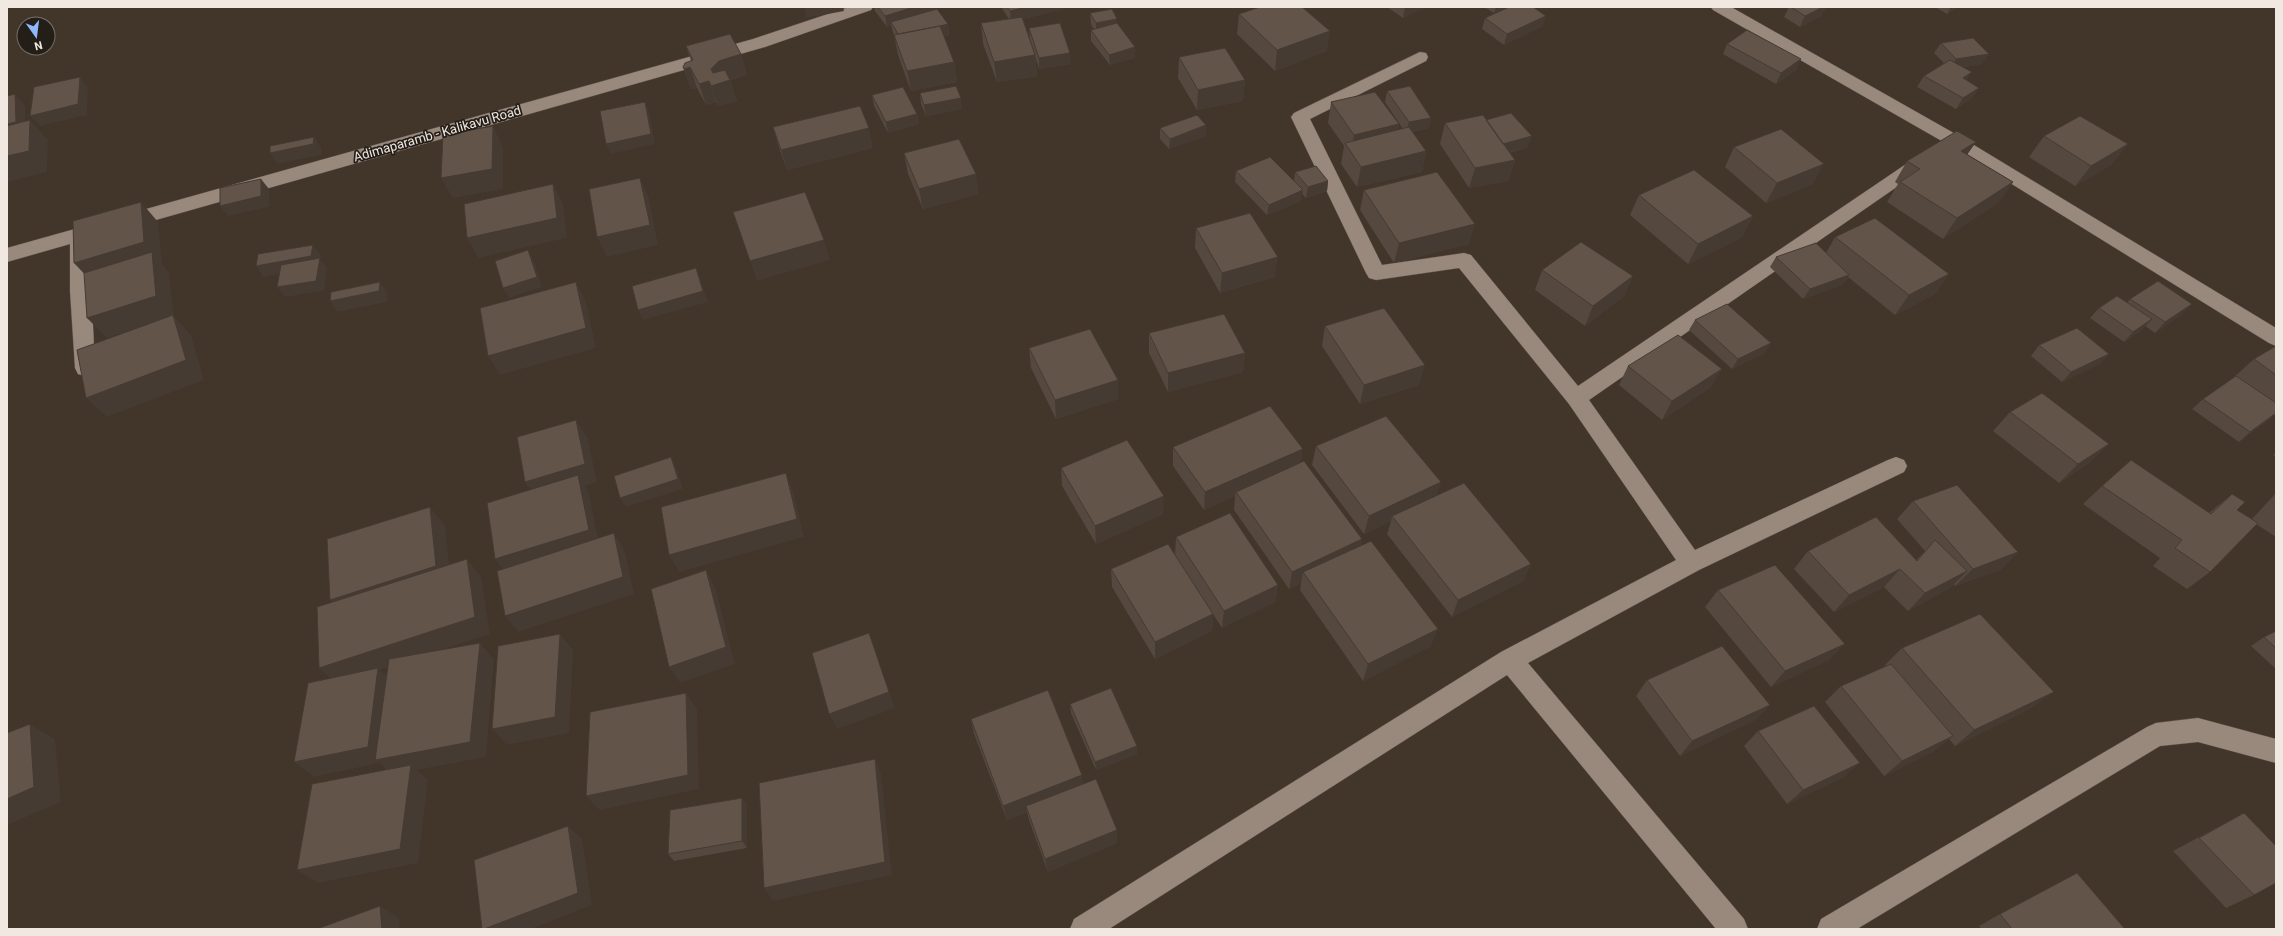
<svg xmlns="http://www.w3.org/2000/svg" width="2283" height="936" font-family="Roboto,sans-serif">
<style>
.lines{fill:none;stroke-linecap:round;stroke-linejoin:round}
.minor-casing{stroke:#5c5148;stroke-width:1}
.minor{fill:#98897c;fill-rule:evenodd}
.wall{fill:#54483f}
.shaded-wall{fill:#453b33}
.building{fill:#625449;stroke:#453b33}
.labels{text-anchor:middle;stroke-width:3.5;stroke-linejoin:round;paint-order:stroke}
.street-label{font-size:13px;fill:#f0e8e1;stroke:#241e19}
</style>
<rect width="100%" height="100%" fill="#42352a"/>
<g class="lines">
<g class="minor-casing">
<path id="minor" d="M 849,7 L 873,7 L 871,10 L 765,47 L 89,239 L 95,368 L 92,374 L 85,376 L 78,374 L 75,368 L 70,291 L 70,244 L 7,262 L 7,248 L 753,39 Z
M 1711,7 L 1731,7 L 1959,136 L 2276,328 L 2276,346 L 2269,343 L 1947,144 L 1713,10 Z
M 1420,52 L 1426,53 L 1428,57 L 1426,61 L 1310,119 L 1382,265 L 1464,253 L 1471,255 L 1578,386 L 1915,158 L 1921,156 L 1927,158 L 1930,162 L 1927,166 L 1589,400 L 1695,550 L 1888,460 L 1896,457 L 1904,460 L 1907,466 L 1904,472 L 1699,570 L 1528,663 L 1744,919 L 1748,929 L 1716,929 L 1507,675 L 1109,929 L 1070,929 L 1074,919 L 1501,652 L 1676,560 L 1569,404 L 1459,268 L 1376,280 L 1369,278 L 1366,273 L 1291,117 L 1294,113 Z
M 2198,718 L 2276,739 L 2276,763 L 2198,742 L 2160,746 L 1857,929 L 1817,929 L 1821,919 L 2147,727 L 2156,723 Z"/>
</g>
<use href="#minor" class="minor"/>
</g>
<path class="wall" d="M 874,7 L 934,7 L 934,10 L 948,24 L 949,35 L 944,36 L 954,62 L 957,82 L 911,91 L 898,55 L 894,35 L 893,33 L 891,25 L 887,27 L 875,11 Z
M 1001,7 L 1063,7 L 1063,9 L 1023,19 L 1030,39 L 1029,28 L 1071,64 L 1039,69 L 1035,56 L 1037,76 L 997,82 L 983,44 L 981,23 L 1009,19 Z
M 1387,7 L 1425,7 L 1403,18 Z
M 1484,7 L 1507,7 L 1494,13 Z
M 1789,7 L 1826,7 L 1821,16 L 1800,27 L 1784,17 Z
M 1935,7 L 1958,7 L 1947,14 Z
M 1090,13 L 1118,24 L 1135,47 L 1135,58 L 1110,65 L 1091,41 L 1091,30 L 1094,30 L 1091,24 Z
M 1239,14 L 1327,51 L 1275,71 L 1237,34 Z
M 1485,18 L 1543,26 L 1504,45 L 1482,29 Z
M 1941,43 L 1982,64 L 1963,67 L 1967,81 L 1979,88 L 1972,98 L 1956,109 L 1917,87 L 1924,76 L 1944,63 L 1934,53 Z
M 1727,44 L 1801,59 L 1796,70 L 1776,84 L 1723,54 Z
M 686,46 L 741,54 L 747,75 L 730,80 L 737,101 L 718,106 L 716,102 L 706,105 L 697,88 L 691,89 L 683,67 L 691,61 Z
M 1179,57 L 1245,80 L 1243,101 L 1197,110 L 1178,78 Z
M 1387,91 L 1431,118 L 1429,128 L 1412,132 L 1426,151 L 1422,172 L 1357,187 L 1341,164 L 1344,146 L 1328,123 L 1331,102 L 1399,124 L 1398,130 L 1403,129 L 1385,102 Z
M 920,93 L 962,109 L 926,116 L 921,104 Z
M 872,95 L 917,114 L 919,124 L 888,133 L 874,106 Z
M 1486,120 L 1528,147 L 1509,153 L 1515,160 L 1508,181 L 1469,188 L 1440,144 L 1445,123 Z
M 773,127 L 873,148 L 787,170 L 779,148 Z
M 1160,128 L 1206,136 L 1169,149 L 1160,139 Z
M 2044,136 L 2128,144 L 2111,165 L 2075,186 L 2029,157 Z
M 1976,142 L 1967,154 L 2013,182 L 1998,203 L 1943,239 L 1887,202 L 1898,184 L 1895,182 L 1907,161 Z
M 1734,147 L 1813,184 L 1766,203 L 1725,167 Z
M 904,153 L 979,194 L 923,209 L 908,174 Z
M 1236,171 L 1294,181 L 1295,172 L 1328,181 L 1327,191 L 1306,198 L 1302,194 L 1301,201 L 1267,215 L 1235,182 Z
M 1364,190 L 1469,244 L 1394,263 L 1360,210 Z
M 1639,195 L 1753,216 L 1742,237 L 1688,264 L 1630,215 Z
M 1196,228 L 1275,277 L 1220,293 L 1195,248 Z
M 1835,237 L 1949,274 L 1935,294 L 1895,315 L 1848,277 L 1842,285 L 1803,299 L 1770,267 L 1776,257 L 1826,253 Z
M 1542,270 L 1633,276 L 1624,296 L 1585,326 L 1535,290 Z
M 2130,299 L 2182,314 L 2155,333 L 2145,326 L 2142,330 L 2124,342 L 2090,318 L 2099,308 L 2127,303 Z
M 1695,320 L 1765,353 L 1732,369 L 1689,330 Z
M 1325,326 L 1419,385 L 1360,404 L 1322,346 Z
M 1149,333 L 1245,353 L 1243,372 L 1168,392 L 1149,353 Z
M 2039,345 L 2109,354 L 2100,364 L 2062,382 L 2031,356 Z
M 2276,346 L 2276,414 L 2271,418 L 2239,442 L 2192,409 L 2203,399 L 2234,377 L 2254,359 Z
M 1029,348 L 1118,380 L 1118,399 L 1056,419 L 1031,368 Z
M 1628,366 L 1722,369 L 1710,388 L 1662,420 L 1619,385 Z
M 2010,412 L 2109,444 L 2089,463 L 2059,483 L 1993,431 Z
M 1316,446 L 1441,482 L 1436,495 L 1531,564 L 1523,581 L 1452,617 L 1387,534 L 1391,521 L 1364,534 L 1312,465 Z
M 1173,447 L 1300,463 L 1362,539 L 1361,546 L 1431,646 L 1363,681 L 1300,590 L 1301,583 L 1289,589 L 1234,510 L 1235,496 L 1204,510 L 1173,466 Z
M 2276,453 L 2276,457 L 2273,455 Z
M 1061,468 L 1163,514 L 1096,544 L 1062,486 Z
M 2102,486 L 2209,513 L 2232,494 L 2237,510 L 2252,519 L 2276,493 L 2276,537 L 2256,524 L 2210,572 L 2187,589 L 2153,566 L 2160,558 L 2083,504 Z
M 1913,501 L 2018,552 L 2000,570 L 1955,586 L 1954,584 L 1950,588 L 1908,611 L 1884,587 L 1834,612 L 1794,569 L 1808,551 L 1916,560 L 1925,551 L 1897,519 Z
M 1176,537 L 1278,585 L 1275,602 L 1222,628 L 1213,614 L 1212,631 L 1155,659 L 1112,587 L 1111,569 L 1175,555 Z
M 1718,590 L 1829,660 L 1771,687 L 1705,607 Z
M 2276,631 L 2276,669 L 2251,646 L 2264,637 Z
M 1902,648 L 2033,707 L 1955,746 L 1949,739 L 1934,751 L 1884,776 L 1825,702 L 1841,686 L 1886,666 L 1885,665 Z
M 1647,680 L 1770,705 L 1755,720 L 1680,756 L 1636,696 Z
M 1070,704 L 1137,746 L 1137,754 L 1096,770 L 1071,713 Z
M 971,719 L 1083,784 L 1117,843 L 1048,872 L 1029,820 L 1027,812 L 1007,820 L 974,734 Z
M 1758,731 L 1844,777 L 1787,804 L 1744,746 Z
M 742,798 L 747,805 L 747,848 L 674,861 L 668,854 Z
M 2244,813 L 2275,845 L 2276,844 L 2276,883 L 2254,895 L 2226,908 L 2173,851 Z
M 2000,914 L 2125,929 L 1981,929 L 1979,926 Z"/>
<path class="shaded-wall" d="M 804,7 L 843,7 L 844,11 L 806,18 Z
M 914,7 L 934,7 L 934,12 L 891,22 L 891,25 L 887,27 L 885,16 Z
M 1027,7 L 1063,7 L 1063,9 L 1011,22 L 1010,11 Z
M 1405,7 L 1425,7 L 1403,18 Z
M 1496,7 L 1507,7 L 1494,13 Z
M 1823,7 L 1826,7 L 1821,16 L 1800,27 L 1805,16 Z
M 1951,7 L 1958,7 L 1947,14 Z
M 1546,16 L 1543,26 L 1504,45 L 1507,34 Z
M 1117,19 L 1118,30 L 1096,34 L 1096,23 Z
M 948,24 L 949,35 L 902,48 L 900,37 Z
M 1330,31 L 1327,51 L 1275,71 L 1277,50 Z
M 1135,47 L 1135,58 L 1110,65 L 1109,55 Z
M 1070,53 L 1071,64 L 1039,69 L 1039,58 Z
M 741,54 L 747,75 L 725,81 L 730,80 L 737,101 L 718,106 L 711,86 L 711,69 L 719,61 Z
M 1989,54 L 1982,64 L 1950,70 L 1956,59 Z
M 1035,55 L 1037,76 L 997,82 L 994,62 Z
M 1801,59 L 1796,70 L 1776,84 L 1781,73 Z
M 954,62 L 957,82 L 911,91 L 907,71 Z
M 690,67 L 697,88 L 691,89 L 684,69 Z
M 1972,72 L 1965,83 L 1963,78 Z
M 80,77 L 88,88 L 87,115 L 40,126 L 30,116 Z
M 1245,80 L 1243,101 L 1197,110 L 1198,90 Z
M 709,81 L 716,102 L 706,105 L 699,84 Z
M 1979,88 L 1972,98 L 1956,109 L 1963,98 Z
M 15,94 L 25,105 L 25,132 L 7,137 L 7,124 Z
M 961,98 L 962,109 L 926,116 L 924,105 Z
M 645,102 L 649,112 L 655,144 L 611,154 L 606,144 Z
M 917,114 L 919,124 L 888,133 L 886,122 Z
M 1431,118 L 1429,128 L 1406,133 L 1409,122 Z
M 30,120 L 48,140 L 47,172 L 7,182 L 7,156 Z
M 1399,124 L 1395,144 L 1351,152 L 1354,135 Z
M 1206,125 L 1206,136 L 1169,149 L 1170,139 Z
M 493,126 L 503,147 L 503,189 L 453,198 L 441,178 Z
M 869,128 L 873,148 L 787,170 L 781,150 Z
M 1532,136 L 1528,147 L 1499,155 L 1502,145 Z
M 314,137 L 321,148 L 321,155 L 277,164 L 270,153 Z
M 1976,142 L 1962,162 L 1961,151 Z
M 2128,144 L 2111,165 L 2075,186 L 2091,166 Z
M 1426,151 L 1422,172 L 1357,187 L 1361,167 Z
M 1515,160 L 1508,181 L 1469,188 L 1475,168 Z
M 1824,164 L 1813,184 L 1766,203 L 1777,183 Z
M 976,174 L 979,194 L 923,209 L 919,189 Z
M 640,178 L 649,198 L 658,245 L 607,257 L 597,237 Z
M 261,179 L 269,189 L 269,207 L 228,216 L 220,206 Z
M 1328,181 L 1327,191 L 1306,198 L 1308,187 Z
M 2013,182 L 1998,203 L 1943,239 L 1957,218 Z
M 553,184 L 563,204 L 567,238 L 478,258 L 467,238 Z
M 1303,190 L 1301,201 L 1267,215 L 1269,205 Z
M 141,202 L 158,222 L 162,262 L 161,262 L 169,272 L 174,316 L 191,335 L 204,380 L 107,417 L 86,398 L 174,316 L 107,338 L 87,318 L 93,283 L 74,263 Z
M 1753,216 L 1742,237 L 1688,264 L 1698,244 Z
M 1475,224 L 1469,244 L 1394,263 L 1399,243 Z
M 824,240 L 830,260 L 757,281 L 750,261 Z
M 313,245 L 321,255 L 320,259 L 327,268 L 324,291 L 285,297 L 277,287 L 318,267 L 264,277 L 256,266 Z
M 528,250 L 534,261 L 542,287 L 509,298 L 503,288 Z
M 1278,257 L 1275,277 L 1220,293 L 1222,273 Z
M 696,268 L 700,278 L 708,302 L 643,320 L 638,310 Z
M 1949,274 L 1935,294 L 1895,315 L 1909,295 Z
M 1849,275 L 1842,285 L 1803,299 L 1810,289 Z
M 1633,276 L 1624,296 L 1585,326 L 1593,306 Z
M 380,282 L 387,293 L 387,302 L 337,312 L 330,301 Z
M 576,282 L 586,302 L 596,348 L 500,375 L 488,356 Z
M 2192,304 L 2182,314 L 2155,333 L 2165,322 Z
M 2152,319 L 2142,330 L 2124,342 L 2133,332 Z
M 1771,343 L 1765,353 L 1732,369 L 1738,359 Z
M 1245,353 L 1243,372 L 1168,392 L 1168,373 Z
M 2109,354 L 2100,364 L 2062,382 L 2071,372 Z
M 1425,365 L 1419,385 L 1360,404 L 1364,385 Z
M 1722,369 L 1710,388 L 1662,420 L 1672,401 Z
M 1118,380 L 1118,399 L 1056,419 L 1055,400 Z
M 2276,413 L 2276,414 L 2271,418 L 2239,442 L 2250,432 Z
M 576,420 L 588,439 L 597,482 L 585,486 L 589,494 L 600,548 L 508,577 L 495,559 L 538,500 L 525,482 Z
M 2109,444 L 2089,463 L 2059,483 L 2078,464 Z
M 1303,449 L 1300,468 L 1236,492 L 1235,496 L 1204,510 L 1205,492 Z
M 671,457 L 676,467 L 683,489 L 626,507 L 620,498 Z
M 786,473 L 793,491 L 804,537 L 679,572 L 669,555 Z
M 1441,482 L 1435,500 L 1392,516 L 1391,521 L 1364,534 L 1369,516 Z
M 1164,496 L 1163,514 L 1096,544 L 1095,526 Z
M 430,507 L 445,525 L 451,583 L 348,617 L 330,600 Z
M 614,533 L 625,551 L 634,594 L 518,632 L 505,616 Z
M 1362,539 L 1358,557 L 1303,572 L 1301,583 L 1289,589 L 1292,572 Z
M 2018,552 L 2000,570 L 1955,586 L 1973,569 Z
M 467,559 L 481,577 L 490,634 L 380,670 L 395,685 L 480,643 L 494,659 L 486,757 L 417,770 L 428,780 L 418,863 L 318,883 L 297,870 L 393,775 L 379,763 L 314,777 L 294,762 L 337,684 L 319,668 Z
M 1531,564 L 1523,581 L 1452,617 L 1458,600 Z
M 1900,569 L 1884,587 L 1834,612 L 1849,595 Z
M 706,570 L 715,587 L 735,664 L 680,683 L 669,667 Z
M 1967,571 L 1950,588 L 1908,611 L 1925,593 Z
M 1278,585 L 1275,602 L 1222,628 L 1224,611 Z
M 1213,614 L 1212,631 L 1155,659 L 1155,642 Z
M 1438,629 L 1431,646 L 1363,681 L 1368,664 Z
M 869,633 L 895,708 L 837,729 L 829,714 Z
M 560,634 L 573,650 L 569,733 L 507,745 L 492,729 Z
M 1845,644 L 1829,660 L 1771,687 L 1785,671 Z
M 2054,692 L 2033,707 L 1955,746 L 1974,730 Z
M 686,693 L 697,709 L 699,789 L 600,810 L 586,796 Z
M 1770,705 L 1755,720 L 1680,756 L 1692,741 Z
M 30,724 L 55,739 L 61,802 L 7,825 L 7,799 Z
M 1953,736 L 1934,751 L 1884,776 L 1902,761 Z
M 1137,746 L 1137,754 L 1096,770 L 1095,762 Z
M 875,759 L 881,774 L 892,875 L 773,901 L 764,888 Z
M 1860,763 L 1844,777 L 1787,804 L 1803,790 Z
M 1082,775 L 1084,790 L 1026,806 L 1027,812 L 1007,820 L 1003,806 Z
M 742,798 L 747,805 L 747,848 L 742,841 Z
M 568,826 L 582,839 L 592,905 L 531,929 L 484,929 Z
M 1117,830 L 1117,843 L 1048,872 L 1045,859 Z
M 380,906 L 399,918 L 400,929 L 382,929 Z"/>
<path class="building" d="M 878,7 L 914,7 L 885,16 Z
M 1007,7 L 1027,7 L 1010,11 Z
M 1260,7 L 1302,7 L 1330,31 L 1277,50 L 1239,14 Z
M 1509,7 L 1533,7 L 1546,16 L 1507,34 L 1485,18 Z
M 1791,7 L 1823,7 L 1805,16 Z
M 937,9 L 948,24 L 940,26 L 898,34 L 891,22 Z
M 1112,9 L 1117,19 L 1096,23 L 1090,13 Z
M 1022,17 L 1035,55 L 994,62 L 981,23 Z
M 1060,23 L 1070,53 L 1039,58 L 1029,28 Z
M 1117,23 L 1135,47 L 1109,55 L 1091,30 Z
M 940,26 L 954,62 L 907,71 L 894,35 Z
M 1747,30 L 1801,59 L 1781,73 L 1727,44 Z
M 730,34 L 741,54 L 719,61 L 711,69 L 713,73 L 725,70 L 730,80 L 711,86 L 709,81 L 699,84 L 690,67 L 684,69 L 683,67 L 685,63 L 693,60 L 686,46 Z
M 1973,38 L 1989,54 L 1956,59 L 1941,43 Z
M 1225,48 L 1245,80 L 1198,90 L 1179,57 Z
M 1950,60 L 1972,72 L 1963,78 L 1979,88 L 1963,98 L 1924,76 Z
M 80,77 L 78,104 L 30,116 L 34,87 Z
M 956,86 L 961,98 L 924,105 L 920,93 Z
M 1410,86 L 1431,118 L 1409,122 L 1387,91 Z
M 903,87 L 917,114 L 886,122 L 872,95 Z
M 1375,92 L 1399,124 L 1354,135 L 1331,102 Z
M 15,94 L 16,122 L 7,124 L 7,96 Z
M 645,102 L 651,134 L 606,144 L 600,111 Z
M 860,106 L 869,128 L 781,150 L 773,127 Z
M 1511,113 L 1532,136 L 1503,144 L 1486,120 Z
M 1197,115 L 1206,125 L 1170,139 L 1160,128 Z
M 1483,115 L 1515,160 L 1475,168 L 1445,123 Z
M 2080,116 L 2128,144 L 2091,166 L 2044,136 Z
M 30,120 L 29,151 L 7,156 L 7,126 Z
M 493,126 L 492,169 L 441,178 L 443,135 Z
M 1409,127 L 1426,151 L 1361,167 L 1345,143 Z
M 1781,129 L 1824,164 L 1777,183 L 1734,147 Z
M 1957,131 L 1976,142 L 1961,151 L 2013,182 L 1957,218 L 1900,182 L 1920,169 L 1907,161 Z
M 314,137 L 313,144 L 270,153 L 270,146 Z
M 959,139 L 976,174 L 919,189 L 904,153 Z
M 1270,157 L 1303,190 L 1269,205 L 1236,171 Z
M 1316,166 L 1328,181 L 1308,187 L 1295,172 Z
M 1694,170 L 1753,216 L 1698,244 L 1639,195 Z
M 1437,172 L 1475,224 L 1399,243 L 1364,190 Z
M 640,178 L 650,225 L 597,237 L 589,189 Z
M 261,179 L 261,196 L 220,206 L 220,188 Z
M 553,184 L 557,218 L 467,238 L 464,204 Z
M 805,192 L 824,240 L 750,261 L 733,212 Z
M 141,202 L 144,242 L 74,263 L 73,221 Z
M 1250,213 L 1278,257 L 1222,273 L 1196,228 Z
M 1875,218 L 1949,274 L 1909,295 L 1835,237 Z
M 1581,242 L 1633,276 L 1593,306 L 1542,270 Z
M 1816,243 L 1849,275 L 1810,289 L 1776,257 Z
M 313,245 L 311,256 L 256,266 L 258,254 Z
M 528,250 L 537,277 L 503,288 L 495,261 Z
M 152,252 L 156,296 L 87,318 L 84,273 Z
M 320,258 L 316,281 L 277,287 L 281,265 Z
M 696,268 L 703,291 L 638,310 L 632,286 Z
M 2158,281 L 2192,304 L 2165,322 L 2130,299 Z
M 380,282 L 379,291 L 330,301 L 331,292 Z
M 576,282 L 586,328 L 488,356 L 480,308 Z
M 2117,296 L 2152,319 L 2133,332 L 2099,308 Z
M 1727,304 L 1771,343 L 1738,359 L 1695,320 Z
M 1384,308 L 1425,365 L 1364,385 L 1325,326 Z
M 1224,314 L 1245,353 L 1168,373 L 1149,333 Z
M 173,315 L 186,360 L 86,398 L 77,350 Z
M 2077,328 L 2109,354 L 2071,372 L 2039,345 Z
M 1090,329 L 1118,380 L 1055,400 L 1029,348 Z
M 1678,335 L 1722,369 L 1672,401 L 1628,366 Z
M 2276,346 L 2276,375 L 2254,359 Z
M 2236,376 L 2276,403 L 2276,413 L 2250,432 L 2203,399 Z
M 2042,393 L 2109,444 L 2078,464 L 2010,412 Z
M 1270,406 L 1303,449 L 1205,492 L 1173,447 Z
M 1386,416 L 1441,482 L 1369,516 L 1316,446 Z
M 576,420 L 585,464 L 525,482 L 517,437 Z
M 1127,440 L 1164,496 L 1095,526 L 1061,468 Z
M 671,457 L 678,479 L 620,498 L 614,476 Z
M 2131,460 L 2211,514 L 2232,494 L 2245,502 L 2237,510 L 2258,523 L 2210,572 L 2175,548 L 2182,540 L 2102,486 Z
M 1304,461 L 1362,539 L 1292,572 L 1236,492 Z
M 786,473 L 797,519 L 669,555 L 661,507 Z
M 578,475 L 589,530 L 495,559 L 487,503 Z
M 1464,483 L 1531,564 L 1458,600 L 1392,516 Z
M 1957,485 L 2018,552 L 1973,569 L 1913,501 Z
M 430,507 L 436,566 L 330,600 L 327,539 Z
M 1230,513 L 1278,585 L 1224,611 L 1176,537 Z
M 1876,517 L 1917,561 L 1935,540 L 1967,571 L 1925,593 L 1900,569 L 1849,595 L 1808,551 Z
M 614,533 L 623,577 L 505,616 L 497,571 Z
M 1371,541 L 1438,629 L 1368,664 L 1303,572 Z
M 1168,544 L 1213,614 L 1155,642 L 1111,569 Z
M 467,559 L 475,617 L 319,668 L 317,607 Z
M 1775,565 L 1845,644 L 1785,671 L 1718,590 Z
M 706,570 L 726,647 L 669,667 L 651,589 Z
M 1980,614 L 2054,692 L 1974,730 L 1902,648 Z
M 2276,631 L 2276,648 L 2264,637 Z
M 869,633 L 889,692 L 829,714 L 812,653 Z
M 560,634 L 555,717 L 492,729 L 498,646 Z
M 480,643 L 470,742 L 375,760 L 389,659 Z
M 1722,646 L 1770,705 L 1692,741 L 1647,680 Z
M 1891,664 L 1953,736 L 1902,761 L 1841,686 Z
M 378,668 L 368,747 L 294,762 L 308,683 Z
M 1111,688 L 1137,746 L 1095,762 L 1070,704 Z
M 1048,690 L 1082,775 L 1003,806 L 971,719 Z
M 686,693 L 688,775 L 586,796 L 590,712 Z
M 1814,706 L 1860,763 L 1803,790 L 1758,731 Z
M 30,724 L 34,787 L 7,799 L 7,733 Z
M 875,759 L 885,862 L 764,888 L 759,783 Z
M 411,765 L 400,849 L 297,870 L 312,784 Z
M 1096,779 L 1117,830 L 1045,859 L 1026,806 Z
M 742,798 L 742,841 L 668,854 L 670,810 Z
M 2244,813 L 2276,846 L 2276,883 L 2254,895 L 2199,838 Z
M 568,826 L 578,893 L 484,929 L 482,929 L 474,860 Z
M 2077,873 L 2125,929 L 2012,929 L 2000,914 Z
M 380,906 L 382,929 L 317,929 Z"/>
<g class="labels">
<g class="street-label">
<text transform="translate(437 133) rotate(-16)" y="5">Adimaparamb - Kalikavu Road</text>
</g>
</g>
<rect width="2283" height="936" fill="none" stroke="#f0e8e1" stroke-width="16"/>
<g transform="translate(36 36) rotate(166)"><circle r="19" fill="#241e19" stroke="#766f69"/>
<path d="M0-3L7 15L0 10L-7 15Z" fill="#90b8fd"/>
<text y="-6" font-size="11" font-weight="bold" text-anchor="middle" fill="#f0e8e1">N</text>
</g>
</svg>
